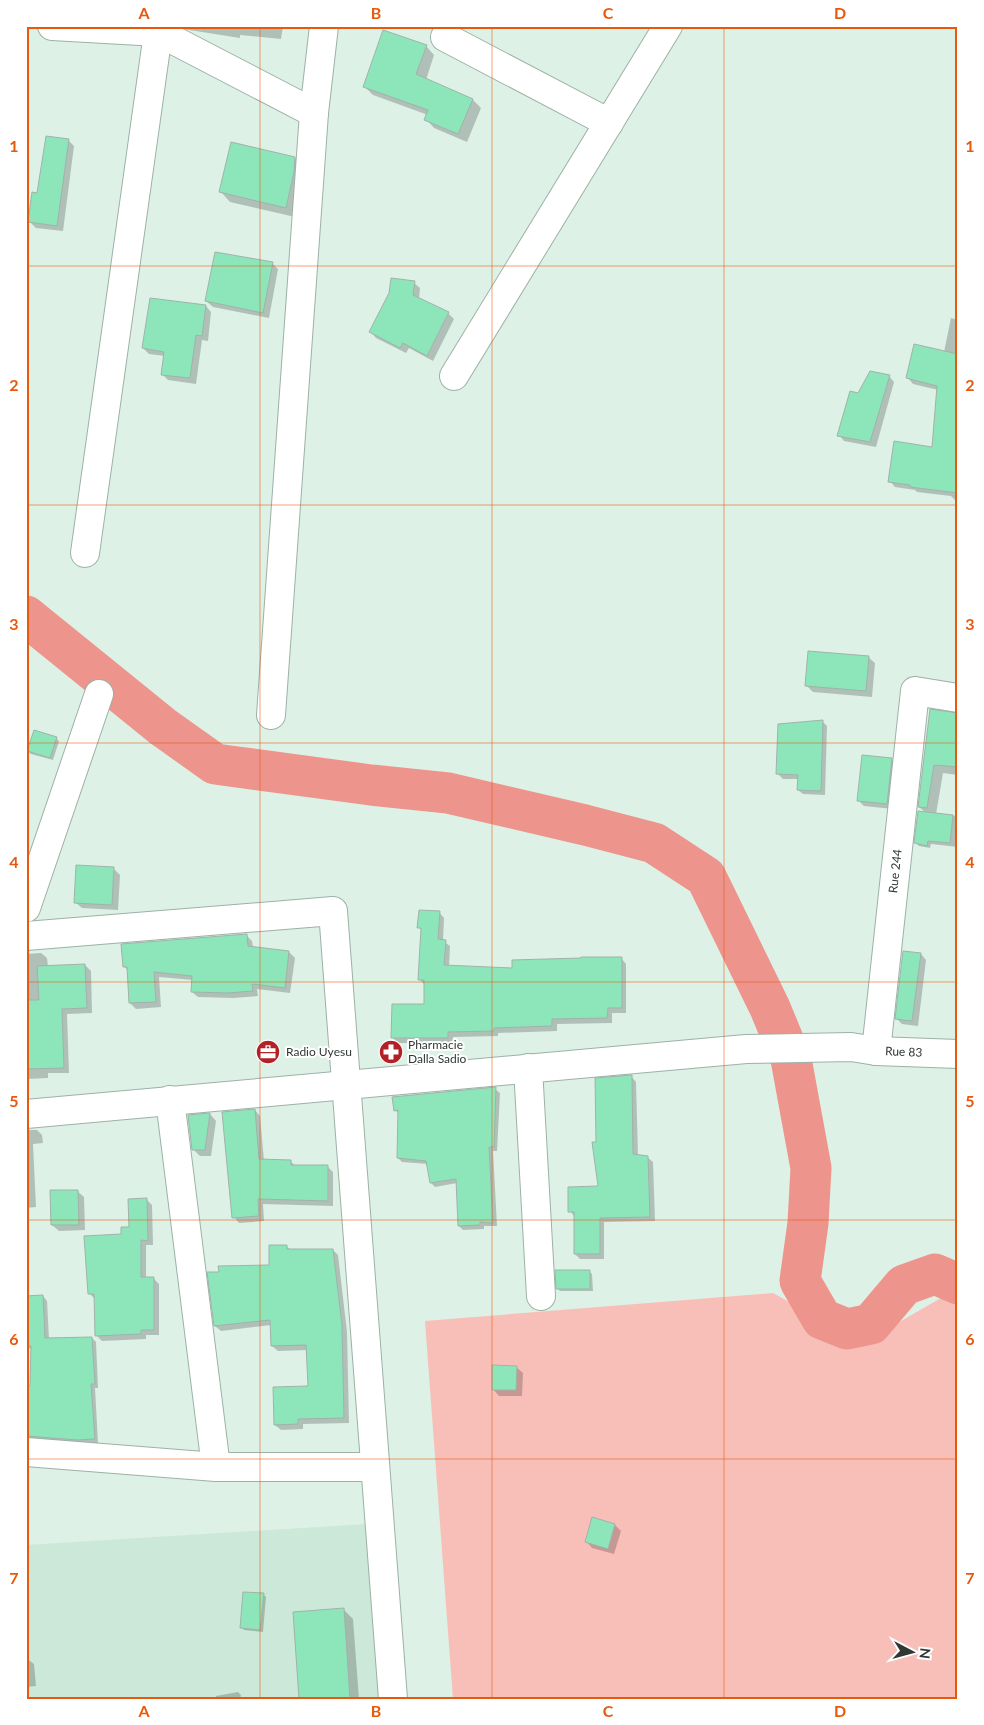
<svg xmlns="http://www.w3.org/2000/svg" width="984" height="1725" font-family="Lato,sans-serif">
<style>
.built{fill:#cce8d8}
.green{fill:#f8beb8}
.shadow{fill:#0003}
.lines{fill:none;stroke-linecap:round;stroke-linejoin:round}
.river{stroke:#ed948c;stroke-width:41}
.building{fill:#8ce6b9;stroke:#a0b3a9}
.minor-casing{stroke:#9db1a6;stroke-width:30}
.minor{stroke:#fff;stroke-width:28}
.grid{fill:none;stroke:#e8590c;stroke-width:1;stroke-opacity:0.55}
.labels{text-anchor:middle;stroke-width:4;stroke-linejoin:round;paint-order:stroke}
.street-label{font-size:12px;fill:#303834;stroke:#fff}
.poi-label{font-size:12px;fill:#303834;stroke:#fff;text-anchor:start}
.neatline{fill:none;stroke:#e8590c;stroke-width:2}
.grid-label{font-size:16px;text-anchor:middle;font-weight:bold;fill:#e8590c}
</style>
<rect width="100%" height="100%" fill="#ddf1e6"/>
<path class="built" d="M 366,1524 L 379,1699 L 26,1699 L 26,1545 Z"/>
<path class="green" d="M 773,1293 L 863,1343 L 941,1298 L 958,1304 L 958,1699 L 453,1699 L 425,1321 Z"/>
<path class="shadow" d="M 180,26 L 283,26 L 281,39 L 240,35 L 240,38 L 183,29 Z
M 426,46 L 434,55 L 426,80 L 473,100 L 481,108 L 467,142 L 434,128 L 426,119 L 428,115 L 373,95 L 364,86 Z
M 68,140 L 74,146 L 63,231 L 36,228 L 29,221 L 38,194 Z
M 295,158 L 304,168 L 295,217 L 230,202 L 221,192 Z
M 272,263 L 278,269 L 269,318 L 213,307 L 206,301 Z
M 414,283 L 420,288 L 419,299 L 448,313 L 454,319 L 433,361 L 409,348 L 406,353 L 376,338 L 371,332 Z
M 206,306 L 211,312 L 208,341 L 202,340 L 196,384 L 168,380 L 162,374 L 165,356 L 149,354 L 143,348 Z
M 951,318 L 958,320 L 958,503 L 951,496 L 917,492 L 915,490 L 895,487 L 890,481 L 933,448 L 938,390 L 913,384 L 908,378 L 944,352 Z
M 889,376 L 894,382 L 876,447 L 844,441 L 839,435 L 859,394 Z
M 868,657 L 875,663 L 872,697 L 813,692 L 807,686 Z
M 930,712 L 958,715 L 958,775 L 943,773 L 936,814 L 958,816 L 958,847 L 931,844 L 930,848 L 919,846 L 916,843 L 926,813 L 919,807 Z
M 822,721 L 827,726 L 825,795 L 803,794 L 798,790 L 799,779 L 783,779 L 778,774 Z
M 56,738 L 59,741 L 53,760 L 31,754 L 28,751 Z
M 891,759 L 898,766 L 893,809 L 864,806 L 858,800 Z
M 114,869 L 120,875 L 118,910 L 82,908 L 75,902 Z
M 439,912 L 444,918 L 443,941 L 450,946 L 449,967 L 514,970 L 621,958 L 626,964 L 626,1013 L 612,1013 L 612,1023 L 557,1024 L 557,1031 L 498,1033 L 498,1036 L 453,1037 L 453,1043 L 398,1043 L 392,1037 L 425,1006 L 425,985 L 420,980 L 422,931 L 419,927 Z
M 246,935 L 252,941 L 253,948 L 289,952 L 295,958 L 290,993 L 257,989 L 258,996 L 233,998 L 198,997 L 192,992 L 193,980 L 159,977 L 161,1007 L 136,1009 L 130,1003 L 128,971 L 124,966 Z
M 41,953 L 47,958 L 48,967 L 85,965 L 91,971 L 92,1013 L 67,1014 L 69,1073 L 48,1073 L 48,1078 L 26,1079 L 26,954 Z
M 921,954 L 926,960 L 918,1026 L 902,1024 L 896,1018 Z
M 631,1076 L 636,1082 L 638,1156 L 647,1157 L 653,1162 L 655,1221 L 604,1222 L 604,1259 L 580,1259 L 575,1254 L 575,1217 L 570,1211 L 600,1188 L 598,1143 Z
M 495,1089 L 500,1093 L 497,1151 L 493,1151 L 497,1226 L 484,1226 L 484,1229 L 463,1230 L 459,1226 L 457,1183 L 435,1187 L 431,1183 L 428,1164 L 402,1162 L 398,1158 L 399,1114 L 395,1110 Z
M 255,1110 L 260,1116 L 264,1161 L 291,1162 L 296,1166 L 327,1166 L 333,1172 L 333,1206 L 263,1204 L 264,1221 L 239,1223 L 234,1217 Z
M 210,1114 L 216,1121 L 211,1156 L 200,1156 L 193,1149 Z
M 26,1130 L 37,1130 L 42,1135 L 43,1143 L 33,1144 L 36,1207 L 26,1208 Z
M 77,1191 L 84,1197 L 85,1230 L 59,1231 L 52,1225 Z
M 147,1200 L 152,1205 L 153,1245 L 146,1245 L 146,1279 L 154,1279 L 159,1284 L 159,1335 L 146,1335 L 146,1339 L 102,1341 L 97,1336 L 95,1299 L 89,1293 L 122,1235 L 130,1229 Z
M 286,1246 L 291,1250 L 333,1250 L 338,1255 L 347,1332 L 349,1423 L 303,1424 L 303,1429 L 281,1430 L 275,1425 L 309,1387 L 308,1350 L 278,1351 L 272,1346 L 271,1325 L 221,1331 L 215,1326 L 220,1273 L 270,1267 Z
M 589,1271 L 592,1274 L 593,1291 L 560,1291 L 557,1288 Z
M 43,1296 L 47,1301 L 49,1339 L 92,1338 L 96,1342 L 98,1388 L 95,1388 L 98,1443 L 82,1444 L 32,1440 L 28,1436 L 28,1425 L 26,1423 L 26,1387 L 31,1387 L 32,1350 L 26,1346 Z
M 516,1367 L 523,1373 L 522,1396 L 499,1396 L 493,1389 Z
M 615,1525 L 621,1531 L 614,1554 L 592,1548 L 586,1541 Z
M 263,1594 L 266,1597 L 263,1632 L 244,1630 L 242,1627 Z
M 343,1609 L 353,1619 L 359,1699 L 301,1699 Z
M 26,1658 L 34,1664 L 36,1686 L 26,1687 Z
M 238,1692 L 241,1695 L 240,1699 L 216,1699 L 216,1696 Z"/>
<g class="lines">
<path class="river" d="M 26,616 L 163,727 L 215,764 L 371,785 L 448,793 L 585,825 L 654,843 L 706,877 L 770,1008 L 791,1059 L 811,1168 L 808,1223 L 800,1281 L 822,1319 L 847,1329 L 871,1324 L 904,1285 L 935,1274 L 958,1284"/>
</g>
<path class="building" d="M 383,30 L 427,45 L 416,74 L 473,99 L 458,134 L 424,120 L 428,110 L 363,87 Z
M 46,136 L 69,139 L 57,226 L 28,222 L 32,192 L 37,193 Z
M 231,142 L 295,157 L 294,172 L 286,208 L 219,192 Z
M 215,252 L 273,262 L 263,313 L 205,301 Z
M 391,278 L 415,281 L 413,295 L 449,312 L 427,356 L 403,343 L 400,348 L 369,332 L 389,293 Z
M 150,298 L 206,305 L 202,336 L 196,335 L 190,378 L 161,375 L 164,352 L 142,348 Z
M 914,344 L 958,354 L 958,493 L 910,487 L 910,485 L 888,482 L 894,441 L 932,447 L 937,386 L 906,378 Z
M 870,371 L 890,375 L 870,442 L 837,436 L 850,391 L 858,393 Z
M 808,651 L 869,656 L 866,691 L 805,686 Z
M 930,709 L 958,713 L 958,767 L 934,765 L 927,808 L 918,807 Z
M 823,720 L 821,791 L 797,790 L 798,775 L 776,774 L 778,724 Z
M 34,730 L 57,737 L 50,758 L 27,751 Z
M 862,755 L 892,758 L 887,804 L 857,801 Z
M 918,811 L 953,815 L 950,843 L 928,841 L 927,846 L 914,843 Z
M 76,865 L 114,867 L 112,905 L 74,903 Z
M 419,910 L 440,911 L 438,939 L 446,940 L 444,965 L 512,968 L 512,960 L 581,958 L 581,957 L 622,957 L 622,1008 L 608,1008 L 607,1018 L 552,1019 L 552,1026 L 494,1028 L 494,1031 L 448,1032 L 448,1038 L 391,1038 L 392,1004 L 424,1004 L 424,980 L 418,980 L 421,928 L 417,928 Z
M 247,934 L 248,946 L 289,951 L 285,988 L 252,984 L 253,991 L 227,993 L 191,992 L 192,976 L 154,972 L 156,1002 L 129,1003 L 127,967 L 123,967 L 121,944 Z
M 903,951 L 921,953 L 912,1021 L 895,1019 Z
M 85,964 L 87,1008 L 62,1009 L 64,1068 L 26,1069 L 26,1000 L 39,1000 L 37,966 Z
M 632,1075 L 633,1154 L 648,1156 L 650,1217 L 600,1218 L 600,1254 L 574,1254 L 574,1212 L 568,1212 L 568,1187 L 598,1186 L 592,1142 L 596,1142 L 595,1078 Z
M 496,1087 L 494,1147 L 489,1147 L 493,1223 L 480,1222 L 480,1225 L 458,1226 L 456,1179 L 430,1183 L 426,1161 L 397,1158 L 398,1110 L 394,1111 L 392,1097 Z
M 255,1109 L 259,1159 L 291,1160 L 291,1165 L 328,1165 L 328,1201 L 258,1199 L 259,1216 L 232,1218 L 222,1112 Z
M 210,1113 L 205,1150 L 192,1150 L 188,1115 Z
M 50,1190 L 78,1190 L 79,1225 L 51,1225 Z
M 147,1198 L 148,1241 L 141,1240 L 141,1277 L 154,1277 L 154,1330 L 141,1330 L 141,1334 L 95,1336 L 94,1294 L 88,1294 L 84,1236 L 121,1234 L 121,1227 L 129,1227 L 128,1199 Z
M 269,1245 L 287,1245 L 287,1249 L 333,1249 L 342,1325 L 344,1418 L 298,1419 L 298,1424 L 274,1425 L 273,1387 L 308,1386 L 306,1345 L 271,1346 L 270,1320 L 214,1326 L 207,1272 L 219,1272 L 218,1266 L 269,1265 Z
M 555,1270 L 590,1270 L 590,1289 L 556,1289 Z
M 43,1295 L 45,1338 L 92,1337 L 95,1384 L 91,1384 L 95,1439 L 77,1440 L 27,1436 L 26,1385 L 30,1386 L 31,1346 L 26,1346 L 26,1296 Z
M 492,1365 L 517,1366 L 516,1390 L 492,1390 Z
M 592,1517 L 615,1524 L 608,1549 L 585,1542 Z
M 243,1592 L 264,1593 L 260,1630 L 240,1628 Z
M 344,1608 L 350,1699 L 299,1699 L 293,1612 Z"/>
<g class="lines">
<g class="minor-casing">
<g id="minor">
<path d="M 52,26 L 158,32 L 314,113"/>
<path d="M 445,37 L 609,123"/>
<path d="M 454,376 L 668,26"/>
<path d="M 85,553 L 159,26"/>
<path d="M 271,715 L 314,113 L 324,26"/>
<path d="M 26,908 L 99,694"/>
<path d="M 26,936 L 333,911 L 393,1699"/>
<path id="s1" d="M 876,1051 L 915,691 L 958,698"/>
<path d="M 528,1068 L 541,1296"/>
<path d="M 170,1100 L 216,1467"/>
<path id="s2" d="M 26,1114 L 746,1049 L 851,1047 L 876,1051 L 958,1054"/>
<path d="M 26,1452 L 216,1467 L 375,1467"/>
</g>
</g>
<use href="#minor" class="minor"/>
</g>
<path class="grid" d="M 260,26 L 260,1699M 492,26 L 492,1699M 724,26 L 724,1699M 26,266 L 958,266M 26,505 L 958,505M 26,743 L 958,743M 26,982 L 958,982M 26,1220 L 958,1220M 26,1459 L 958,1459"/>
<defs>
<g id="office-disc" transform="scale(1.25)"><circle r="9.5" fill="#b22125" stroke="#fff"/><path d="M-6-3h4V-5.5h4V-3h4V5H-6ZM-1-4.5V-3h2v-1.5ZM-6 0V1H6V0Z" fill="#fff"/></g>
<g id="pharmacy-disc" transform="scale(1.25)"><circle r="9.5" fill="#b22125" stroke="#fff"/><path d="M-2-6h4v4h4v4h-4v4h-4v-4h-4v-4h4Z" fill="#fff"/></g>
</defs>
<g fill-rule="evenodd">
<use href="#office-disc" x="268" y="1052"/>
<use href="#pharmacy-disc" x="391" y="1052"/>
</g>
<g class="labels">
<g class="street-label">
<text dy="4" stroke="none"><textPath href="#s1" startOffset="181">Rue 244</textPath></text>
<text dy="4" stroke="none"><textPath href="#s2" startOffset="881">Rue 83</textPath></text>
</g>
<g class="poi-label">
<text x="408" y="1049">Pharmacie<tspan x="408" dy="14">Dalla Sadio</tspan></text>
<text x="286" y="1056">Radio Uyesu</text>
</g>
</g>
<rect width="984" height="1725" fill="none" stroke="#ffffff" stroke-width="55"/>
<g transform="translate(912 1652) rotate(96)" stroke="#ffffff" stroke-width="4" paint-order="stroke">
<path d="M0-4L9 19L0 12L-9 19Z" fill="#303834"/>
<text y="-8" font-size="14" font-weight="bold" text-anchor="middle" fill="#303834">N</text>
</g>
<rect x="28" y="28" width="928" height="1670" class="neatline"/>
<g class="grid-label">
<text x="144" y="19">A</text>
<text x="376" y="19">B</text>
<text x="608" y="19">C</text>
<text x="840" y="19">D</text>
<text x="14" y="152">1</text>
<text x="970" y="152">1</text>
<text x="14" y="391">2</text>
<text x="970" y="391">2</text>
<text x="14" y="630">3</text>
<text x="970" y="630">3</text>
<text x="14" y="868">4</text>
<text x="970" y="868">4</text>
<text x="14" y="1107">5</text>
<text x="970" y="1107">5</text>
<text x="14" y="1345">6</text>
<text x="970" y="1345">6</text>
<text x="14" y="1584">7</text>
<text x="970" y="1584">7</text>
<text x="144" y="1717">A</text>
<text x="376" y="1717">B</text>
<text x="608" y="1717">C</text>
<text x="840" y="1717">D</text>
</g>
</svg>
